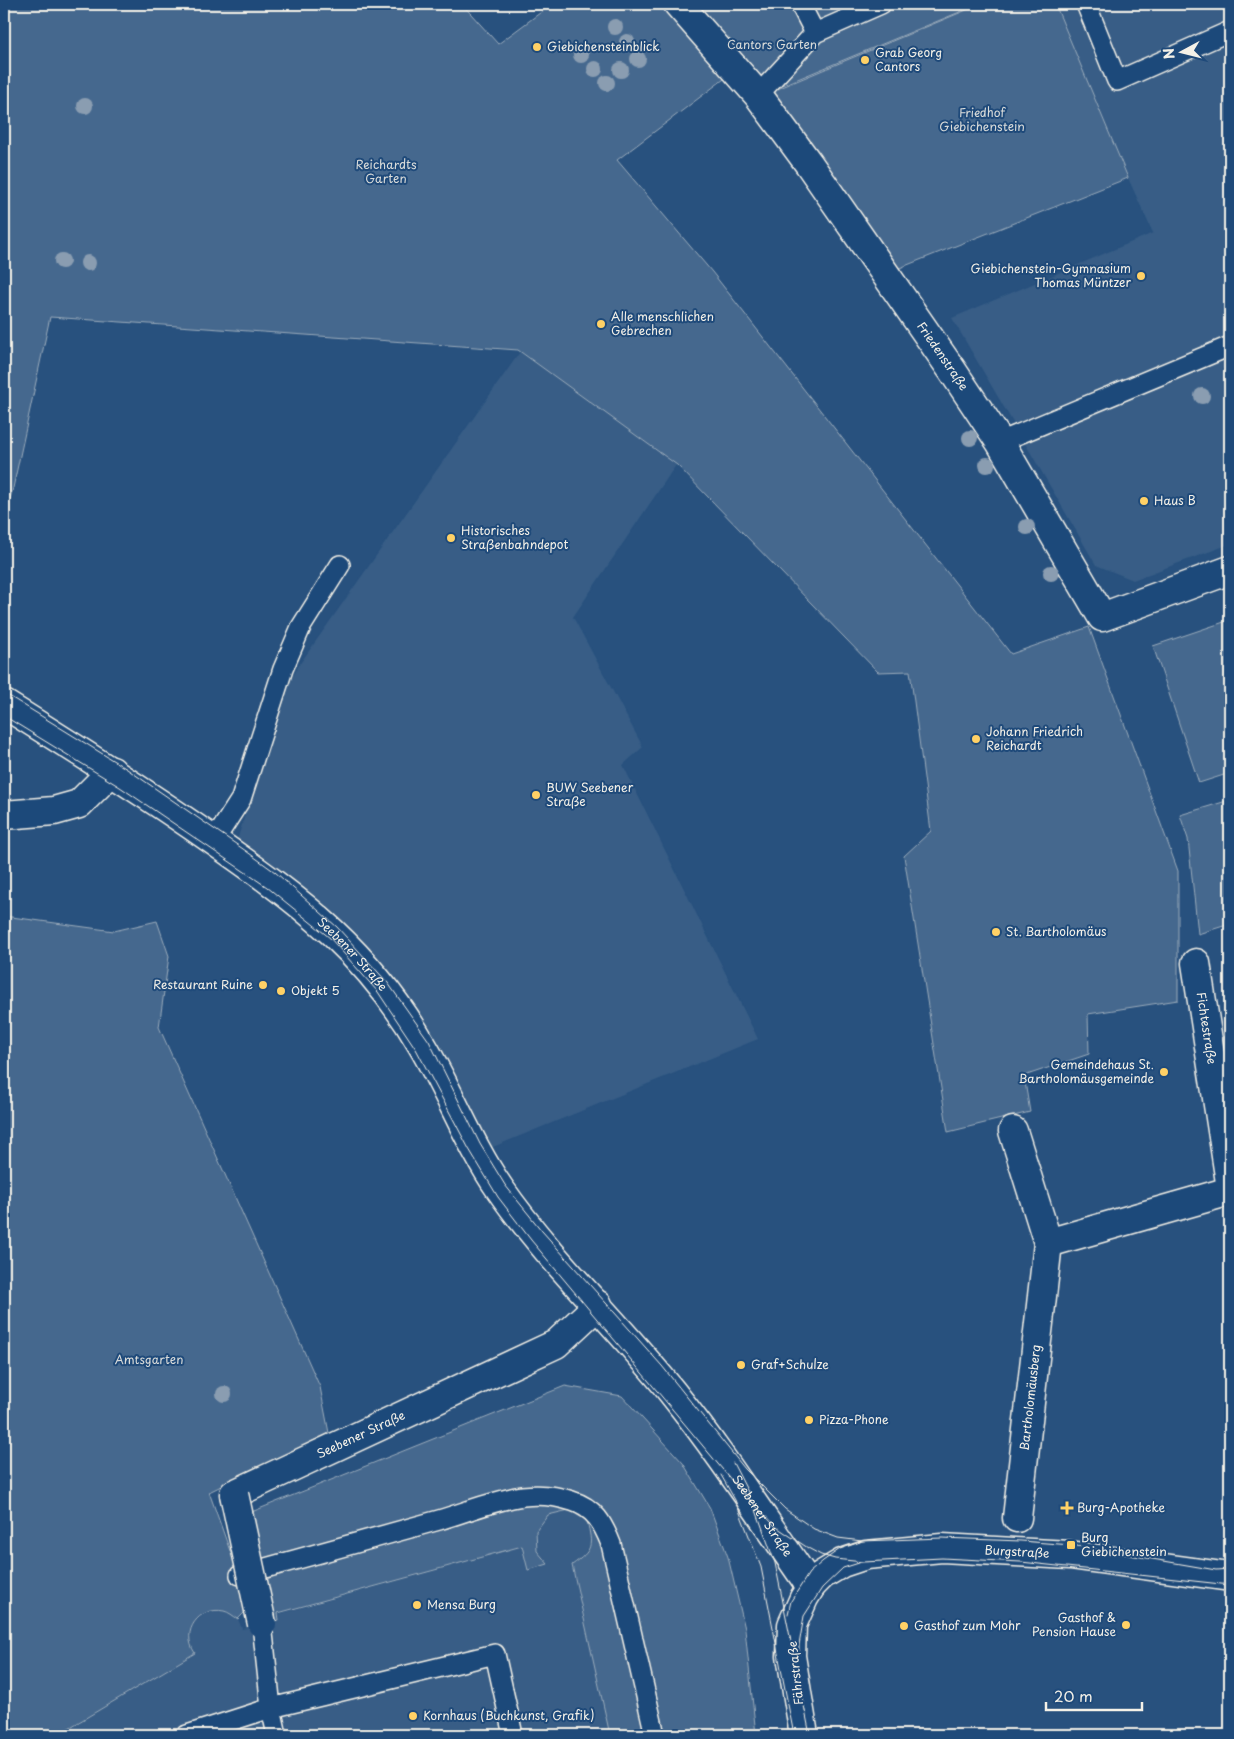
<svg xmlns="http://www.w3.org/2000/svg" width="1234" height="1739" font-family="'Playpen Sans',sans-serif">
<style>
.built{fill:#375d86}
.green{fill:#45688e;stroke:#9cacbb}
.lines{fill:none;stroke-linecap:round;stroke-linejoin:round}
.lane-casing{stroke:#f4f1e8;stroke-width:22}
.street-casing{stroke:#f4f1e8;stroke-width:31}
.secondary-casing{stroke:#f4f1e8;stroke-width:31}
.lane{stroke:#1f4a7a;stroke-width:19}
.street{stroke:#1f4a7a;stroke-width:28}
.secondary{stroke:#1f4a7a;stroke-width:28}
.tram{stroke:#f4f1e8;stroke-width:1}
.street-bridge-casing{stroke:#f4f1e8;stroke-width:31;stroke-linecap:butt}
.street-bridge{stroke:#1f4a7a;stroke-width:28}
.tree{fill:#8a9db1}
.poi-dot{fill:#ffd166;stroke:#1f4a7a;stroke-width:2}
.labels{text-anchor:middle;stroke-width:4;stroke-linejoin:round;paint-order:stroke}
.park-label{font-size:12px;fill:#dadcda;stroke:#1f4a7a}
.poi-label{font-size:12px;fill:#f4f1e8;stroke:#1f4a7a;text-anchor:start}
.street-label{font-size:12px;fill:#f4f1e8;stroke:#1f4a7a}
</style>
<rect width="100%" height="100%" fill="#28517e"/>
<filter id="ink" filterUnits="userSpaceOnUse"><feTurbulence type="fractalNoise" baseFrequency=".02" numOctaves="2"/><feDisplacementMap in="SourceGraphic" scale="10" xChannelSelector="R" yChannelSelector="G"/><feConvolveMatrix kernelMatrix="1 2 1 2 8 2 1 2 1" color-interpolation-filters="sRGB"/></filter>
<g filter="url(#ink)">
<path class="built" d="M 1055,4 L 1230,4 L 1230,366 L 1222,369 L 1230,392 L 1230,544 L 1133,580 L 1096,565 L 952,318 L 1153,233 L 1128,178 Z
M 520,352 L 604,411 L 676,465 L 573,617 L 643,747 L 623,765 L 758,1039 L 488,1149 L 431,1039 L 236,844 L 281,698 L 299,665 Z
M 569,1509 L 587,1521 L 592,1540 L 585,1555 L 572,1565 L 610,1735 L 59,1734 L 195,1653 L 189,1645 L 189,1631 L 195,1621 L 206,1613 L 215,1610 L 226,1611 L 238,1619 L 242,1629 L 279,1621 L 278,1614 L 522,1546 L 529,1570 L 537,1551 L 536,1531 L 548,1515 Z"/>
<path class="green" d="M 4,4 L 462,4 L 498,44 L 552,4 L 669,4 L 728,76 L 617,160 L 712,272 L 1011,654 L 1089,627 L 1178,871 L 1178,1000 L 1088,1014 L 1089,1054 L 1024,1076 L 1030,1112 L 948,1132 L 904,856 L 931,831 L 910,671 L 878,672 L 677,465 L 518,350 L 50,317 L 13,488 L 4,520 Z
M 682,4 L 979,4 L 759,95 Z
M 981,4 L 1055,4 L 1128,178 L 892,271 L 763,95 Z
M 1230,620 L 1230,773 L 1199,783 L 1153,646 Z
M 1230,800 L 1230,924 L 1198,934 L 1188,839 L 1180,815 Z
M 4,916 L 114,931 L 157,921 L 169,956 L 159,1027 L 320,1387 L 329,1433 L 209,1492 L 250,1607 L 238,1619 C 233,1616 229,1612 224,1611 C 199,1606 180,1631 195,1653 L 57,1735 L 4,1735 Z
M 565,1386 L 622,1396 L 683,1463 L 710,1508 L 728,1557 L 745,1629 L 756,1735 L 610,1735 L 572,1565 C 593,1550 593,1546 587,1521 L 569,1510 L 548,1515 L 536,1531 L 537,1551 L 548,1564 L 528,1570 L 522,1546 L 278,1613 L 279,1620 L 262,1624 L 239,1517 Z"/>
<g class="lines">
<g class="lane-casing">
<path id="lane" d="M 1086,4 L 1117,81 L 1230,31
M 815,33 L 881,4
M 758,95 L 815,33 L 800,4
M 1000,442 L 1230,346
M 214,841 L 241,799 L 283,669 L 301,627 L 340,565
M 240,1575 C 307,1557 373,1538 439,1520 C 467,1512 494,1500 523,1496 C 539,1494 557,1496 572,1501 C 595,1508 603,1524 611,1544 L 655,1735
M 262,1624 L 271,1708 L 277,1735
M 187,1735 L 271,1708 L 495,1654 L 513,1735"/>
</g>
<g class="street-casing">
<g id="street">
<path id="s1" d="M 678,4 L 758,95 L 809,164 L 952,370 L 1000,442 L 1102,617 L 1230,570"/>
<path d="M 4,815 L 54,811 L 79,804 L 112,771"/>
<path id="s2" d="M 1196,963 L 1230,1182"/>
<path d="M 1013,1131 L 1048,1243"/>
<path id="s3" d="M 234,1494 L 556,1344 L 598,1305"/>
<path id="s4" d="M 1017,1518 L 1048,1243 L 1230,1191"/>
</g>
</g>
<g class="secondary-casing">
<g id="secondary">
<path id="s5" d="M 4,704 C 73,747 141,790 207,836 C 250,866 293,896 332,932 C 366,964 399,1005 422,1045 C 450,1092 469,1144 500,1189 C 551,1262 617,1323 672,1392 C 720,1452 762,1517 806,1580 L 812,1585"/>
<path id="s6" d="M 804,1735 L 791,1656 L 792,1625 L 804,1598 L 812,1585 L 822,1575 L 842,1563 L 866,1555 L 942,1548 L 1070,1555 L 1230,1577"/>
</g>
</g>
<use href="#lane" class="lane"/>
<use href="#street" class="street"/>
<use href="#secondary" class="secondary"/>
<path class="tram" d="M 4,693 L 127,769 L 246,851 L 275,872 L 337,927 L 388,983 L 429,1041 L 480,1144 L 505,1185 L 542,1231 L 662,1366 L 745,1469 L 785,1509 L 814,1529 L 838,1538 L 862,1541 L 942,1538 L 1021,1541 L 1071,1545 L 1216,1570 L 1230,1569
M 4,716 L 120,787 L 267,887 L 330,938 L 378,992 L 416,1049 L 469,1149 L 498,1197 L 531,1240 L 733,1482 L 775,1526 L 808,1548 L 821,1555 L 835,1559 L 863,1562 L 942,1558 L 1021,1562 L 1230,1585
M 733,1463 L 749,1494
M 721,1475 L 735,1500 L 761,1567 L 794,1735
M 756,1510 L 775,1563 L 810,1735
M 788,1614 L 791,1601 L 809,1573 L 823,1561 L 840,1549 L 860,1542
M 799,1654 L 799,1645 L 804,1616 L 822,1588 L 843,1568 L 859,1563"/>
<g class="street-bridge-casing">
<path id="street-bridge" d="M 234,1494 L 262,1624"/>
</g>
<use href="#street-bridge" class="street-bridge"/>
</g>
<g class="tree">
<circle cx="615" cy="27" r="8"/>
<circle cx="627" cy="42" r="8"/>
<circle cx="581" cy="55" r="8"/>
<circle cx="638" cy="59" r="8"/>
<circle cx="595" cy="69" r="8"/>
<circle cx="621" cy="70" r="8"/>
<circle cx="607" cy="83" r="8"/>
<circle cx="85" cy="106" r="8"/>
<circle cx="62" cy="261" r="8"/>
<circle cx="88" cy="263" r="8"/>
<circle cx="1202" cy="396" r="8"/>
<circle cx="970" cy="438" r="8"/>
<circle cx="987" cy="465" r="8"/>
<circle cx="1027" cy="527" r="8"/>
<circle cx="1051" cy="573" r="8"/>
<circle cx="224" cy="1394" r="8"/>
</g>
</g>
<g class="poi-dot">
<circle cx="537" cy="47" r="5"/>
<circle cx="865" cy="60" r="5"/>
<circle cx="1141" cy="276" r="5"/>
<circle cx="601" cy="324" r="5"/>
<circle cx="1144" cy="501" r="5"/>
<circle cx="451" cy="538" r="5"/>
<circle cx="976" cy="739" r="5"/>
<circle cx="536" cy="795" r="5"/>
<circle cx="996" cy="932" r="5"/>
<circle cx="263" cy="985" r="5"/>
<circle cx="281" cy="991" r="5"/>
<circle cx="1164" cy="1072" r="5"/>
<circle cx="741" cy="1365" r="5"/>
<circle cx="809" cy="1420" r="5"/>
<path d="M1064.5 1500.5h5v5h5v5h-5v5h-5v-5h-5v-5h5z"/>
<rect x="1066" y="1540" width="10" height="10" rx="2.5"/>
<circle cx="417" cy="1605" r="5"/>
<circle cx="1126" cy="1625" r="5"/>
<circle cx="904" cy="1626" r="5"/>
<circle cx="413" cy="1716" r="5"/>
</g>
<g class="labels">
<g class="park-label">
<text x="772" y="49">Cantors Garten</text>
<text x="982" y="117">Friedhof<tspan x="982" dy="14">Giebichenstein</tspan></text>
<text x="386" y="169">Reichardts<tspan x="386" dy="14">Garten</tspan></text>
<text x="149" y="1364">Amtsgarten</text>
</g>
<g class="poi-label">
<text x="547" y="51">Giebichensteinblick</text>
<text x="875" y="57">Grab Georg<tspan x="875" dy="14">Cantors</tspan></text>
<text x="1131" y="273" text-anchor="end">Giebichenstein-Gymnasium<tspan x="1131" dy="14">Thomas Müntzer</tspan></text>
<text x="611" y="321">Alle menschlichen<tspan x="611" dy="14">Gebrechen</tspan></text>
<text x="1154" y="505">Haus B</text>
<text x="461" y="535">Historisches<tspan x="461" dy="14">Straßenbahndepot</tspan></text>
<text x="986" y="736">Johann Friedrich<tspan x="986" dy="14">Reichardt</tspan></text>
<text x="546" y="792">BUW Seebener<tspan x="546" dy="14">Straße</tspan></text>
<text x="1006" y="936">St. Bartholomäus</text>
<text x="253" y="989" text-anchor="end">Restaurant Ruine</text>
<text x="291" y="995">Objekt 5</text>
<text x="1154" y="1069" text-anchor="end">Gemeindehaus St.<tspan x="1154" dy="14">Bartholomäusgemeinde</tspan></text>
<text x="751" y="1369">Graf+Schulze</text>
<text x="819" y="1424">Pizza-Phone</text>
<text x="1077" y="1512">Burg-Apotheke</text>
<text x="1081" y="1542">Burg<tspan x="1081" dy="14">Giebichenstein</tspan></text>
<text x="427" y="1609">Mensa Burg</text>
<text x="1116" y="1622" text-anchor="end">Gasthof &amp;<tspan x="1116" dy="14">Pension Hause</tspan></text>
<text x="914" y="1630">Gasthof zum Mohr</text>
<text x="423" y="1720">Kornhaus (Buchkunst, Grafik)</text>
</g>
<g class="street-label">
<text dy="4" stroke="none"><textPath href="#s1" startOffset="441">Friedenstraße</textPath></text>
<text dy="4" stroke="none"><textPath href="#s5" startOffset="430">Seebener Straße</textPath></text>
<text dy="4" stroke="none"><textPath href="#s2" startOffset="66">Fichtestraße</textPath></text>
<text dy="4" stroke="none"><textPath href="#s4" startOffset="121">Bartholomäusberg</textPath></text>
<text dy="4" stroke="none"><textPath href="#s3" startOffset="140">Seebener Straße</textPath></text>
<text dy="4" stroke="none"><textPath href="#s5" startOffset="1128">Seebener Straße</textPath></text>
<text dy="4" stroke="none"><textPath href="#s6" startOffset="370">Burgstraße</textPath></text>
<text transform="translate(796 1673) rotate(-96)" y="4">Fährstraße</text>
</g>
</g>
<rect width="1234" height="1739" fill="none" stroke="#1f4a7a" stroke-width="20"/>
<rect x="10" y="10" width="1214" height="1719" fill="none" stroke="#f4f1e8" stroke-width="2" filter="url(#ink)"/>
<g transform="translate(1182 52) rotate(263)" stroke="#1f4a7a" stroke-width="4" paint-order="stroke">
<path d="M0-4L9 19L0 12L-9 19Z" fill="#f4f1e8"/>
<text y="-8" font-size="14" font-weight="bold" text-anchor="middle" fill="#f4f1e8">N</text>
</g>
<path d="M1046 1702v8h96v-8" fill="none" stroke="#f4f1e8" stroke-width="2.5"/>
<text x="1054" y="1702" font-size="15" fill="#f4f1e8" stroke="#1f4a7a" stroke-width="4" paint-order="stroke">20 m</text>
</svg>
